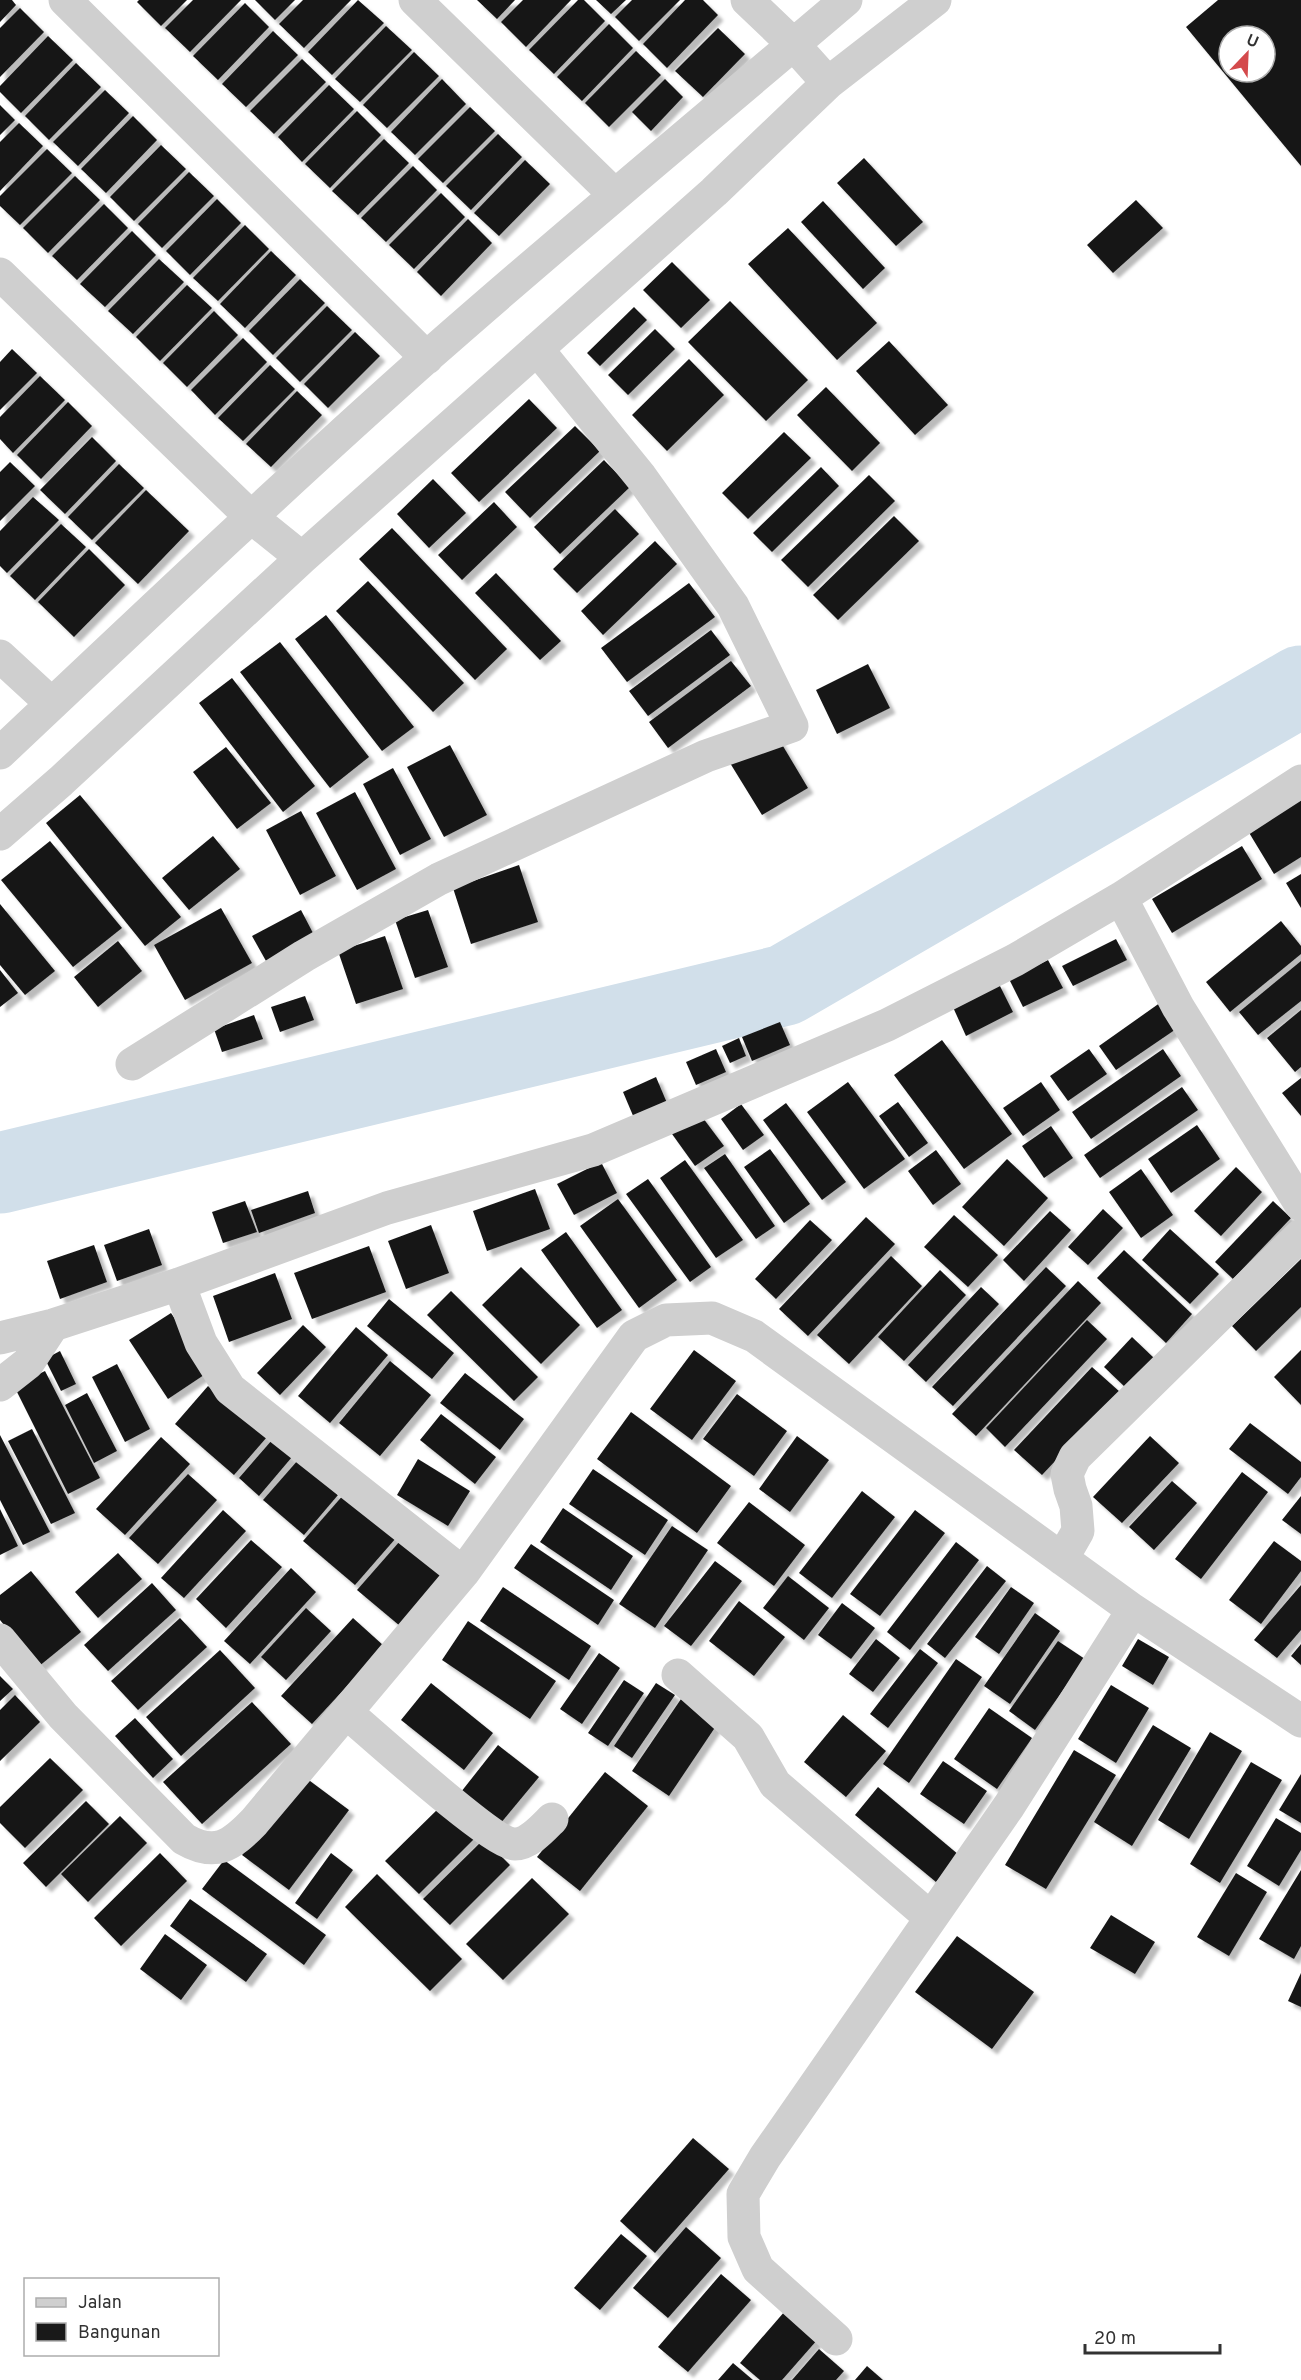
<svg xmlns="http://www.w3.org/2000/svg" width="1301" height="2380" font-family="Overpass,sans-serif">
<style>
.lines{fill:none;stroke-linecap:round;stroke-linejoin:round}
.river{stroke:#d1dfea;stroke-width:81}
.building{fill:#191919;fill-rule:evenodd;filter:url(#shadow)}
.street{stroke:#cfcfcf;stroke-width:33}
</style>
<defs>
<filter id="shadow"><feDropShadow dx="5.5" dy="5.5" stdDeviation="1.5" flood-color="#0004"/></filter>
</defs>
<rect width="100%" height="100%" fill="#fff"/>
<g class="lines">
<path class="river" d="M 0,1173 L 785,985 L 1301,686"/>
</g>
<path class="building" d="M 0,0 L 12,0 L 16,5 L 0,22 Z
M 139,0 L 187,0 L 161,26 L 137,2 Z
M 193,0 L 241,0 L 190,52 L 165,28 Z
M 255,0 L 295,0 L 275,20 Z
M 303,0 L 351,0 L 304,48 L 279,24 Z
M 358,0 L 384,23 L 332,75 L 308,52 Z
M 477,0 L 515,0 L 497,19 Z
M 523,0 L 571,0 L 526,47 L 501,22 Z
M 578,0 L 584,0 L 605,21 L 554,74 L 529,50 Z
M 596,0 L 626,0 L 611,14 Z
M 632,0 L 680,0 L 639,41 L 615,17 Z
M 685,0 L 703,0 L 718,15 L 667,68 L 643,44 Z
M 1218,0 L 1301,0 L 1301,166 L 1186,27 ZM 1229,36 L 1265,36 L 1265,72 L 1229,72 Z
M 245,3 L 269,27 L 218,80 L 193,56 Z
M 20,8 L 44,32 L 0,77 L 0,28 Z
M 609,24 L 633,48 L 582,101 L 557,77 Z
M 386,26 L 412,50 L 360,102 L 335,79 Z
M 718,28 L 745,54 L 703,97 L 675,71 Z
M 273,31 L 298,55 L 246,107 L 222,84 Z
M 48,36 L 73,60 L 21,113 L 0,92 L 0,86 Z
M 636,51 L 661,75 L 609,127 L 585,103 Z
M 414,52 L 439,76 L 387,128 L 363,105 Z
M 302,59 L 326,82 L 274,134 L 250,111 Z
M 76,63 L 101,87 L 49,140 L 25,116 Z
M 442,79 L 466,104 L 415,155 L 391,132 Z
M 665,79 L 683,97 L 651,131 L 632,112 Z
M 329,85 L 354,109 L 302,162 L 278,137 Z
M 105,90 L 129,113 L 78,166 L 53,142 Z
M 0,105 L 15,120 L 0,135 Z
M 470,107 L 495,131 L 443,183 L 418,159 Z
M 357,111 L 381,135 L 330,188 L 305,164 Z
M 133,116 L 157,140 L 106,193 L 81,169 Z
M 19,123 L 43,146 L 0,191 L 0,142 Z
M 498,134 L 522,157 L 471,210 L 446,186 Z
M 384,139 L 409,163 L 358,215 L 332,191 Z
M 161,145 L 186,169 L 134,221 L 110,197 Z
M 47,149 L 72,173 L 20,225 L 0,206 L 0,196 Z
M 864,158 L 923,222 L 896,246 L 837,183 Z
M 525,160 L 550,184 L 499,236 L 474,213 Z
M 413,166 L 437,190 L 386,242 L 361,218 Z
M 189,172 L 214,196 L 162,248 L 138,224 Z
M 75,176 L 100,200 L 48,253 L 23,228 Z
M 441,193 L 465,217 L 414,269 L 389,245 Z
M 217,199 L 241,223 L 190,275 L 166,251 Z
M 1136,200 L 1163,228 L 1113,273 L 1087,245 Z
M 823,201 L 885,268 L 863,289 L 801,222 Z
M 104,204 L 128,228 L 77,280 L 52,256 Z
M 468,219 L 492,243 L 441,296 L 417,272 Z
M 245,225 L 269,249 L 218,301 L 193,278 Z
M 788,228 L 877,323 L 837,360 L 748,264 Z
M 132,231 L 156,255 L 105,307 L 80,284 Z
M 271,251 L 296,275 L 245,328 L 220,304 Z
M 159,259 L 184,282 L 133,334 L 108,311 Z
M 672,262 L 710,300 L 681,328 L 643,290 Z
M 300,279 L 325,303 L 273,355 L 249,331 Z
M 187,285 L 212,308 L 160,361 L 136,337 Z
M 730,301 L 808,380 L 766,421 L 688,342 Z
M 327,306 L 352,330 L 300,382 L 276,358 Z
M 634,307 L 647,320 L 600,366 L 587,353 Z
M 214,311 L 238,335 L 187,387 L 163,363 Z
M 655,329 L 675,349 L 628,395 L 608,375 Z
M 355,332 L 380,356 L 328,408 L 304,384 Z
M 243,338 L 267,362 L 215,415 L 191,390 Z
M 889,341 L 948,405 L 915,435 L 856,371 Z
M 12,349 L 37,373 L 0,410 L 0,362 Z
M 689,359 L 724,395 L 667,451 L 632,415 Z
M 270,365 L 295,389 L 243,441 L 218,418 Z
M 40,376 L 65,400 L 13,453 L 0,439 L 0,417 Z
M 826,387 L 880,443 L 852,471 L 797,415 Z
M 297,391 L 322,415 L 271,467 L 246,444 Z
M 529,399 L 557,428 L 479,502 L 451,473 Z
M 68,402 L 92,426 L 41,479 L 17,455 Z
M 575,426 L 600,451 L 530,518 L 505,492 Z
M 784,432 L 811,458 L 748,519 L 722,493 Z
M 92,437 L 116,461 L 65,514 L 40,490 Z
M 604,460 L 630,487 L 560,554 L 534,527 Z
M 10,462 L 35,486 L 0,521 L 0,472 Z
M 119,464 L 144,488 L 92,540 L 68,517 Z
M 821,467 L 839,486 L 772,552 L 753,533 Z
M 869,475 L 895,501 L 808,587 L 781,560 Z
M 433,479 L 466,513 L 429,548 L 397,514 Z
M 146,490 L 189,531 L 138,584 L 95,543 Z
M 33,497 L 59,520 L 7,573 L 0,566 L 0,531 Z
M 494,502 L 517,527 L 462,580 L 438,555 Z
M 615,509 L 639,534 L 577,593 L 553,569 Z
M 894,516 L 919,541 L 838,620 L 813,595 Z
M 61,524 L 86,547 L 35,600 L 10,576 Z
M 392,528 L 507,649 L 475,680 L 359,559 Z
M 655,541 L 677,564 L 603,635 L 581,611 Z
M 89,549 L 125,585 L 74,637 L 38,602 Z
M 496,573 L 561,641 L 540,660 L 475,593 Z
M 368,581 L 464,683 L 433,712 L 336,611 Z
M 689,583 L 715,617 L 627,682 L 601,648 Z
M 326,615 L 414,727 L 382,751 L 295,639 Z
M 711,630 L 730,655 L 648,716 L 629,691 Z
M 280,642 L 369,757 L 330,788 L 240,672 Z
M 731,661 L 751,686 L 668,748 L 649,722 Z
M 868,664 L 890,708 L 837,734 L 816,690 Z
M 232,678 L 315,786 L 283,812 L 199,703 Z
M 777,736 L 808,788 L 762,815 L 730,763 Z
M 450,745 L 487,815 L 444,837 L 407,767 Z
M 226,747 L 271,803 L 237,829 L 193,772 Z
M 393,768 L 431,839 L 400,855 L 363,784 Z
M 355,792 L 396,869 L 357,890 L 316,813 Z
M 80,795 L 181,917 L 145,946 L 46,823 Z
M 1301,800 L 1301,857 L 1274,874 L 1248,831 Z
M 301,811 L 336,876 L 300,895 L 266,830 Z
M 213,836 L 240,869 L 189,910 L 162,878 Z
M 50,841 L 122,928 L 73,967 L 1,880 Z
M 1242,846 L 1262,879 L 1172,933 L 1152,899 Z
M 519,865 L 538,922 L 471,944 L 453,888 Z
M 1301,874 L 1301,908 L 1286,883 Z
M 0,904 L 55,971 L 25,995 L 0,965 Z
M 221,908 L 252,963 L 185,1000 L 154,945 Z
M 301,910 L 314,935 L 266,961 L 252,936 Z
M 428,910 L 448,967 L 415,978 L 395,920 Z
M 1281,921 L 1301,946 L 1301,954 L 1230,1012 L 1206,982 Z
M 385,936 L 403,989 L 356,1004 L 338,951 Z
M 1116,939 L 1127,960 L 1073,986 L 1062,966 Z
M 118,941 L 142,971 L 98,1007 L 74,977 Z
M 1048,960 L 1063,988 L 1023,1007 L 1009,979 Z
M 1301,961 L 1301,1001 L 1258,1035 L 1239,1012 Z
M 0,970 L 18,993 L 0,1007 Z
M 998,982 L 1013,1012 L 966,1036 L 952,1005 Z
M 305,996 L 314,1020 L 280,1032 L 271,1007 Z
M 1164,1000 L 1182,1025 L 1116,1070 L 1099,1046 Z
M 1301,1010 L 1301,1067 L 1295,1072 L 1267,1038 Z
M 254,1015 L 263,1039 L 222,1052 L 214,1029 Z
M 780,1022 L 790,1045 L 752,1061 L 742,1037 Z
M 739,1038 L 746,1056 L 730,1063 L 722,1046 Z
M 942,1040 L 1012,1134 L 964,1169 L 894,1075 Z
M 716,1049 L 726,1072 L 696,1085 L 686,1062 Z
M 1089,1049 L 1107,1074 L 1068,1101 L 1050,1076 Z
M 1163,1049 L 1181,1076 L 1091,1139 L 1072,1112 Z
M 656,1077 L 667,1103 L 634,1118 L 623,1092 Z
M 1301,1078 L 1301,1116 L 1282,1093 Z
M 848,1082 L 905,1159 L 864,1189 L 807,1112 Z
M 1041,1082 L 1060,1110 L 1023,1136 L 1003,1108 Z
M 1182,1087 L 1198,1110 L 1100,1178 L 1084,1155 Z
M 898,1102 L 928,1143 L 909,1157 L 879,1116 Z
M 786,1103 L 846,1182 L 822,1200 L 763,1120 Z
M 741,1104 L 764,1135 L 743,1150 L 721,1119 Z
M 700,1114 L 724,1146 L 695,1166 L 672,1134 Z
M 1197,1125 L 1220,1159 L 1171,1193 L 1148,1159 Z
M 1051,1126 L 1073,1158 L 1044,1178 L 1022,1146 Z
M 770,1149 L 810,1204 L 784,1223 L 744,1167 Z
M 936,1150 L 961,1184 L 933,1205 L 908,1171 Z
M 725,1154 L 775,1226 L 756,1239 L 704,1168 Z
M 1007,1159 L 1048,1198 L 1004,1246 L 962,1207 Z
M 685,1160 L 743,1240 L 716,1258 L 660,1178 Z
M 601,1162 L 617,1193 L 574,1215 L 557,1184 Z
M 1236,1167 L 1262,1192 L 1221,1236 L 1194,1211 Z
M 1141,1169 L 1173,1215 L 1141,1238 L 1109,1192 Z
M 648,1179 L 711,1267 L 690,1282 L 626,1194 Z
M 535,1189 L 550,1229 L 487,1251 L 473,1211 Z
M 308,1191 L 315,1213 L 259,1233 L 251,1210 Z
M 618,1199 L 677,1280 L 639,1308 L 580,1226 Z
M 245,1201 L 257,1232 L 223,1243 L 212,1212 Z
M 1273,1201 L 1291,1218 L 1233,1279 L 1215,1262 Z
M 1103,1209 L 1123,1228 L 1088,1265 L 1068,1247 Z
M 1050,1211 L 1071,1230 L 1024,1281 L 1003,1260 Z
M 954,1215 L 998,1255 L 968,1287 L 924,1247 Z
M 866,1217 L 895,1244 L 808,1336 L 779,1309 Z
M 810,1220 L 832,1240 L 776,1299 L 755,1279 Z
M 431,1225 L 449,1273 L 406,1289 L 388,1241 Z
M 149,1229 L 162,1265 L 117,1281 L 104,1245 Z
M 1170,1229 L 1219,1274 L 1190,1304 L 1142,1260 Z
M 566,1232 L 622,1310 L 597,1328 L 541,1250 Z
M 94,1245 L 107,1282 L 60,1299 L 47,1261 Z
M 369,1246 L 386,1292 L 312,1319 L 294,1273 Z
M 1124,1250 L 1192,1314 L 1166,1343 L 1097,1278 Z
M 891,1256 L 922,1286 L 849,1364 L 817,1335 Z
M 1301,1259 L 1301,1307 L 1256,1351 L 1232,1326 Z
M 521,1267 L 580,1325 L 541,1364 L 482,1305 Z
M 1046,1267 L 1066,1286 L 953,1406 L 932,1387 Z
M 940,1270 L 966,1295 L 904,1361 L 878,1337 Z
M 275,1273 L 292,1319 L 229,1342 L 213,1296 Z
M 1078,1281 L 1101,1303 L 976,1436 L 952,1414 Z
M 981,1287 L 999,1304 L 926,1382 L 908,1365 Z
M 451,1291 L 538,1377 L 514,1401 L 427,1315 Z
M 389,1299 L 454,1353 L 432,1379 L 367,1326 Z
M 171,1313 L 210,1371 L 168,1399 L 129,1340 Z
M 1087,1320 L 1107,1339 L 1005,1447 L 986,1428 Z
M 303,1325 L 326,1347 L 280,1395 L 257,1373 Z
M 356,1327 L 388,1355 L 330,1423 L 298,1396 Z
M 1132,1337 L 1154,1358 L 1126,1388 L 1104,1367 Z
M 694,1350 L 736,1381 L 692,1440 L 650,1409 Z
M 1301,1350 L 1301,1405 L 1274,1377 Z
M 60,1351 L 76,1384 L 61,1391 L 45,1359 Z
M 390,1361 L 431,1395 L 380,1456 L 339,1423 Z
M 117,1364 L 150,1429 L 125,1442 L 92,1377 Z
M 1092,1367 L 1120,1392 L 1042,1475 L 1014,1450 Z
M 45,1371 L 100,1478 L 68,1494 L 14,1386 Z
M 465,1373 L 524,1419 L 500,1450 L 440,1403 Z
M 208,1386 L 267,1437 L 234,1475 L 175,1424 Z
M 87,1393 L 117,1451 L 94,1463 L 65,1405 Z
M 737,1394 L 787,1431 L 754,1476 L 703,1439 Z
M 631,1412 L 731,1486 L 697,1533 L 597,1459 Z
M 441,1414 L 496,1457 L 475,1484 L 420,1440 Z
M 1250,1423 L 1301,1462 L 1301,1477 L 1288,1494 L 1229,1449 Z
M 32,1429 L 75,1513 L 51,1524 L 8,1441 Z
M 0,1435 L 50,1532 L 23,1545 L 0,1500 Z
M 797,1436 L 829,1460 L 790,1512 L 759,1489 Z
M 1150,1436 L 1179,1463 L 1122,1523 L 1093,1497 Z
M 161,1437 L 190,1464 L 125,1535 L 96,1509 Z
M 272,1440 L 292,1457 L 259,1496 L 239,1478 Z
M 418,1459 L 470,1491 L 448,1526 L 397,1495 Z
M 298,1460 L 338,1495 L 304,1535 L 263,1500 Z
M 593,1469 L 668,1520 L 645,1555 L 569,1504 Z
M 1242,1472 L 1268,1492 L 1201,1579 L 1175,1559 Z
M 188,1474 L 217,1500 L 158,1564 L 129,1538 Z
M 1172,1481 L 1197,1503 L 1154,1550 L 1129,1527 Z
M 862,1491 L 895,1517 L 832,1598 L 799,1573 Z
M 345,1493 L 396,1538 L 355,1585 L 303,1541 Z
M 1301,1496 L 1301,1534 L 1282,1520 Z
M 749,1502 L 805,1545 L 774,1586 L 717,1543 Z
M 563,1508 L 633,1556 L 611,1590 L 540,1542 Z
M 0,1509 L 18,1546 L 0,1555 Z
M 223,1510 L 246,1531 L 184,1598 L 161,1578 Z
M 915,1510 L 945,1533 L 880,1616 L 850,1594 Z
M 672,1526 L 708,1550 L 655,1628 L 619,1604 Z
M 251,1540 L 282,1567 L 226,1628 L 196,1599 Z
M 400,1541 L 449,1582 L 406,1631 L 357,1590 Z
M 1274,1541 L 1301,1561 L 1301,1571 L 1261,1624 L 1229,1600 Z
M 956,1542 L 979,1560 L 910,1650 L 887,1632 Z
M 531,1544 L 614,1600 L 598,1625 L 514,1568 Z
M 118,1553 L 142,1579 L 98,1618 L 75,1592 Z
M 715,1561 L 742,1581 L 691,1646 L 664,1626 Z
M 987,1566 L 1006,1581 L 945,1658 L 927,1644 Z
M 291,1568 L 316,1592 L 250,1664 L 224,1641 Z
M 31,1571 L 81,1632 L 38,1667 L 0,1620 L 0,1595 Z
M 788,1576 L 829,1608 L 804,1640 L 763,1608 Z
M 152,1583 L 176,1610 L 108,1671 L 84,1645 Z
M 1301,1585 L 1301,1630 L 1277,1658 L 1254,1640 Z
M 503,1587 L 591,1646 L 569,1680 L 480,1621 Z
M 1011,1587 L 1034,1603 L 999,1654 L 975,1637 Z
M 739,1601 L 785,1637 L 754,1676 L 709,1641 Z
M 842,1603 L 875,1628 L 851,1659 L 818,1635 Z
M 306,1608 L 331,1631 L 286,1680 L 261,1657 Z
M 1035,1613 L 1060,1631 L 1010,1704 L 984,1686 Z
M 180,1618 L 207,1647 L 138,1710 L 111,1681 Z
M 353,1618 L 384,1646 L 312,1724 L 281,1696 Z
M 468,1621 L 556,1681 L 530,1719 L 442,1660 Z
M 876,1639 L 900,1658 L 873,1692 L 849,1674 Z
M 1138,1639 L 1169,1657 L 1153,1685 L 1122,1666 Z
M 1058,1641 L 1085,1659 L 1035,1730 L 1009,1711 Z
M 1301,1644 L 1301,1665 L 1291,1656 Z
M 920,1649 L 938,1663 L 888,1728 L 870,1714 Z
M 220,1650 L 255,1688 L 181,1756 L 146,1717 Z
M 599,1653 L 620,1668 L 582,1724 L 560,1709 Z
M 956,1659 L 982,1677 L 909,1783 L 883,1764 Z
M 0,1676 L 13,1689 L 0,1701 Z
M 624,1680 L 644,1693 L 608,1746 L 588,1733 Z
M 431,1683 L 493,1733 L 464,1770 L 401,1720 Z
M 656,1683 L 675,1695 L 632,1758 L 614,1746 Z
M 1111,1685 L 1149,1708 L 1116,1763 L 1078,1739 Z
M 15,1695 L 40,1722 L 0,1761 L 0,1710 Z
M 681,1699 L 718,1723 L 669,1796 L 632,1771 Z
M 252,1702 L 291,1744 L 202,1824 L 163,1782 Z
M 989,1708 L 1032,1738 L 997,1789 L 954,1759 Z
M 843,1715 L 886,1751 L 846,1797 L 804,1762 Z
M 135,1718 L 173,1759 L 153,1778 L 115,1736 Z
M 1153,1725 L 1191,1748 L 1132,1846 L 1094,1822 Z
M 1210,1732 L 1242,1751 L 1189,1839 L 1158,1820 Z
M 498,1745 L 539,1777 L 500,1824 L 461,1792 Z
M 1074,1750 L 1116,1775 L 1046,1889 L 1005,1865 Z
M 50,1758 L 83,1790 L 25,1848 L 0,1823 L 0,1807 Z
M 943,1761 L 987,1791 L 964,1824 L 920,1794 Z
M 1251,1762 L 1282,1780 L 1220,1883 L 1190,1864 Z
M 605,1772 L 648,1806 L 580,1891 L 537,1857 Z
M 1301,1774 L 1301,1823 L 1279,1810 Z
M 302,1775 L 349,1810 L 289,1890 L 242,1855 Z
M 878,1787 L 959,1855 L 936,1882 L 855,1815 Z
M 86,1801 L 109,1824 L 46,1887 L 23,1863 Z
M 444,1803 L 478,1835 L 419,1894 L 385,1861 Z
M 120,1816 L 147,1843 L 88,1902 L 61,1874 Z
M 1276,1818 L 1301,1833 L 1301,1850 L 1279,1886 L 1247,1866 Z
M 484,1839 L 510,1865 L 450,1925 L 423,1899 Z
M 160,1853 L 187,1881 L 121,1946 L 94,1918 Z
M 331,1853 L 353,1870 L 317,1919 L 295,1903 Z
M 224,1860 L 326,1935 L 304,1965 L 202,1889 Z
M 1301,1870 L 1301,1946 L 1294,1959 L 1259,1939 Z
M 1236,1873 L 1267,1892 L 1229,1956 L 1197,1937 Z
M 377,1874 L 462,1959 L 430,1991 L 345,1907 Z
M 532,1878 L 569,1914 L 503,1980 L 466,1944 Z
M 190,1899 L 267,1954 L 246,1982 L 170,1926 Z
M 1111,1915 L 1155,1942 L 1135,1974 L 1090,1948 Z
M 165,1934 L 207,1965 L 181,2000 L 140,1969 Z
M 957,1936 L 1034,1992 L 992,2049 L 915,1992 Z
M 1301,1973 L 1301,2007 L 1288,2001 Z
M 693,2138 L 729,2169 L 655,2253 L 620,2221 Z
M 686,2227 L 721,2258 L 668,2318 L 633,2288 Z
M 621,2234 L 647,2256 L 600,2310 L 574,2288 Z
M 721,2274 L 751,2300 L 688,2372 L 658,2347 Z
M 785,2311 L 818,2339 L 782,2380 L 760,2380 L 740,2363 Z
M 819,2349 L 844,2371 L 836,2380 L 792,2380 Z
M 733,2363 L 753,2380 L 718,2380 Z
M 867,2366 L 883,2380 L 855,2380 Z"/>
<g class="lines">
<path class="street" d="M 65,0 L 427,358
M 415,0 L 615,195
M 747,0 L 794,45 L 828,83
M 0,274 L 251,517 L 302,558
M 0,656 L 52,704
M 0,753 C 141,620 281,487 426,358 C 564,236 706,119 846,0
M 0,834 L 61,781 L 302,558 L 714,192 L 828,83 L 935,0
M 1121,898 L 1178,1007 L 1301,1205
M 132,1064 L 304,956 L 439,879 L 706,756 L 792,726 L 733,606 L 641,477 L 537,349
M 179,1284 L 201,1343 L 230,1389 L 463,1573
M 0,1338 L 53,1325 L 179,1284 L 387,1208 L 593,1150 L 887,1025 L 1015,960 L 1121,898 L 1301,781
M 0,1385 L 28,1363 L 53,1325
M 1062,1559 L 1078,1531 L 1076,1506 L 1070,1489 L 1067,1474 L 1075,1457 L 1301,1235
M 0,1640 L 63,1716 L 184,1839 C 215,1857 231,1846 254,1822 L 463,1573 L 634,1336 L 666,1320 L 712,1318 L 754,1336 L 1133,1610 L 1301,1721
M 678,1675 L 748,1737 L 775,1784 L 931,1918
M 347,1713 C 372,1734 493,1844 515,1844 C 529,1844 543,1828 552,1819
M 836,2339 L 758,2269 L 744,2237 L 743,2194 L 765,2157 L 1009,1806 L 1133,1610"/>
</g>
<rect x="24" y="2278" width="195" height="78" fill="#ffffff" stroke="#adadad" stroke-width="1.5"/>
<rect x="36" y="2298" width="30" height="9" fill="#cfcfcf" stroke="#adadad" stroke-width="1.5"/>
<text x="78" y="2308" font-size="18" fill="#323232">Jalan</text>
<rect x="36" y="2323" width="30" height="18" fill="#191919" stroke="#adadad" stroke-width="1.5"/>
<text x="78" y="2338" font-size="18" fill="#323232">Bangunan</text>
<g transform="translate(1247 54) rotate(23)"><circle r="28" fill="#ffffff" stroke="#adadad" stroke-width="1.5"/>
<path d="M0-4.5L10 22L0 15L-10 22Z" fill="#d44a4c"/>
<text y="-9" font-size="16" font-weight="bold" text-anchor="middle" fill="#323232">U</text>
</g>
<path d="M1085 2344v9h135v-9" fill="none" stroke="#323232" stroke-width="3"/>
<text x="1094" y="2344" font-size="18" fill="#323232" stroke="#ffffff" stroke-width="4.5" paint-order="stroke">20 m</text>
</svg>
